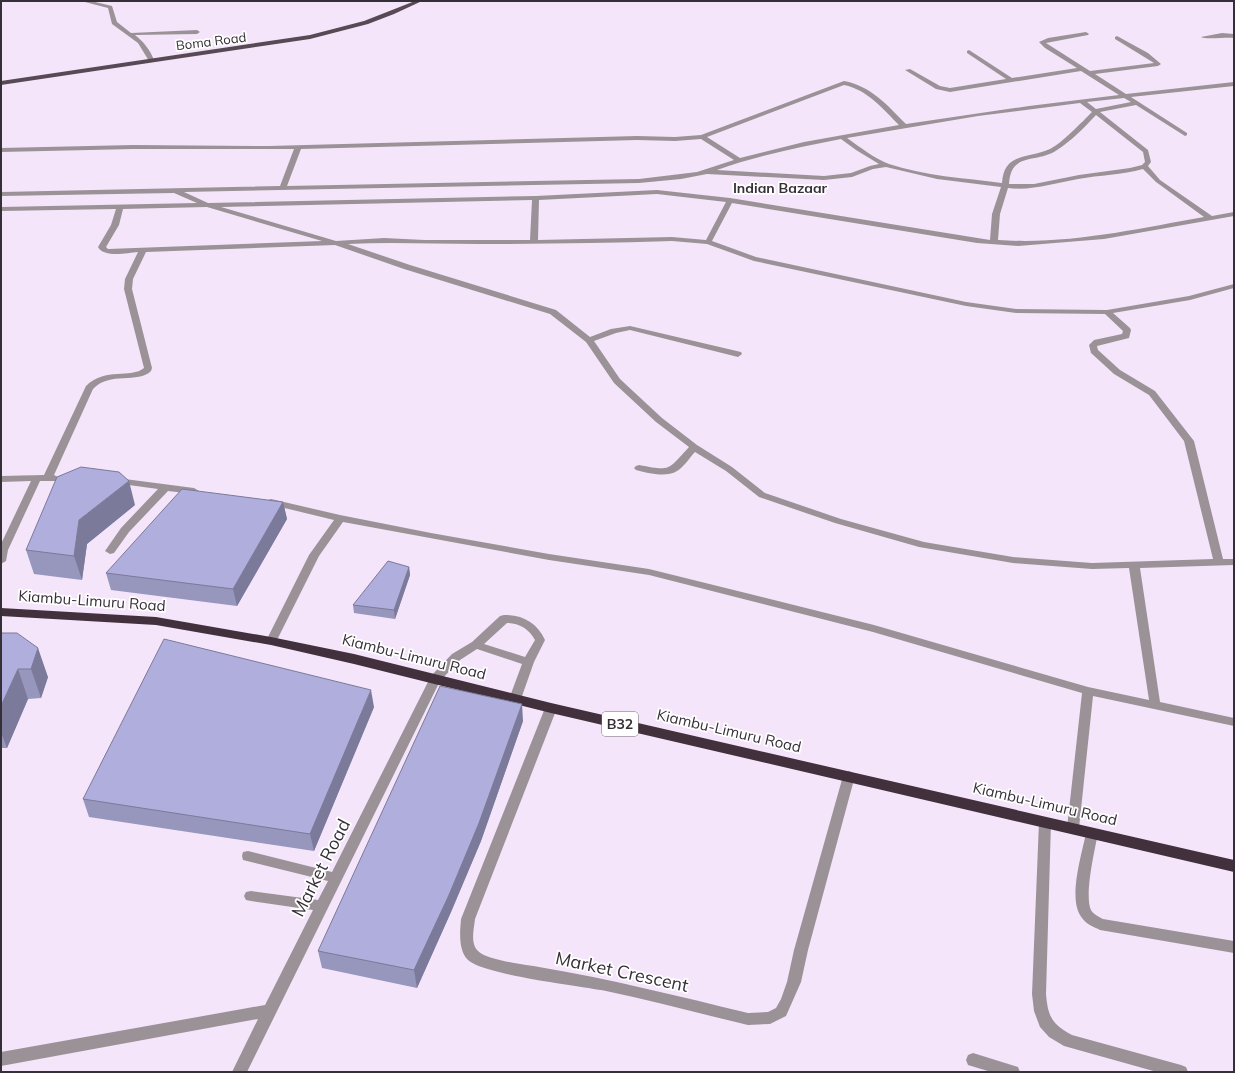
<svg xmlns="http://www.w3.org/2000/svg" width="1235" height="1073" font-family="Mulish,sans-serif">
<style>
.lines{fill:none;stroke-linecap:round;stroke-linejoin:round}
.minor{fill:#9b9298;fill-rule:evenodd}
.major{fill:#594955;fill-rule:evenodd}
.highway{fill:#42313d;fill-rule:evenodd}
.wall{fill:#9796bd}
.shaded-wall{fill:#7b7a9a}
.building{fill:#b0aedc;stroke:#7b7a9a}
.labels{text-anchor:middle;stroke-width:3.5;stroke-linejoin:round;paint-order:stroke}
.far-street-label{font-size:13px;fill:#352f37;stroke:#fff}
.far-quarter-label{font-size:14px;font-weight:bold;fill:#352f37;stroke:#fff}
.shield{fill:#fff;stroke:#726d73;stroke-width:1}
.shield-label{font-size:14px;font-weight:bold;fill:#352f37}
.street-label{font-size:15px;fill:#352f37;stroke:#fff}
.near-street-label{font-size:18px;fill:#352f37;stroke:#fff}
</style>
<rect width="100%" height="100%" fill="#f5e5fa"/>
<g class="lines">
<path class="minor" d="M 81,1 L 91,1 L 112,6 L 117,22 L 131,33 L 197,30 L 200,32 L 197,34 L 135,35 C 144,42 150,50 154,60 L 149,61 L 138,43 L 112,24 L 108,8 Z
M 1086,32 L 1089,34 L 1088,35 L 1046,43 L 1090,71 L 1154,63 L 1115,39 L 1115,37 L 1117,36 L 1148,53 L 1161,64 L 1158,66 L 1095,74 L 1126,94 L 1234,82 L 1234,86 L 1131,97 L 1187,133 L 1187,135 L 1185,136 L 1136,105 L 1100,112 L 1148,150 L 1151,162 L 1148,166 L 1160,180 L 1212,216 L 1234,212 L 1234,216 L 1104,239 L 1018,246 L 977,243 L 732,203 L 712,241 L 756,257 L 966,302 L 1016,309 L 1107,310 L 1189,296 L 1234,284 L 1234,288 L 1190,300 L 1113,313 L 1130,328 L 1131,330 L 1129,338 L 1097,346 L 1098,350 L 1120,370 L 1155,391 L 1194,441 L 1223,559 L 1234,559 L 1234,565 L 1140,568 L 1160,702 L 1234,718 L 1234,726 L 1093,696 L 1079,828 L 1077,831 L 1073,833 L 1069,831 L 1067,828 L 1082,693 L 873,632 L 649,575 L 549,560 L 343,522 L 319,556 L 275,644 L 267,644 L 266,641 L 309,555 L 334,520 L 268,504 L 266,502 L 268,500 L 271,499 L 340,515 L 431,533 L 549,554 L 649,569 L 874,625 L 1088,687 L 1149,700 L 1129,568 L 1092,569 L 1013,563 L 919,547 L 835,523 L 759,497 L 726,471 L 695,452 C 690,457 684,467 677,471 C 666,478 647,473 636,470 L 634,468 L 636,466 L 639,465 C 671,471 667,471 689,447 L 656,422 L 614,383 L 586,342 L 550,314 L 404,269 L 335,245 L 146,252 L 133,279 L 132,289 L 152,368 L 151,371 C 138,384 110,371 93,389 L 54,475 L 60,478 L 55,481 L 40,481 L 8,550 L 6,561 L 1,564 L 1,544 L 31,481 L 1,482 L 1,476 L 44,475 L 86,386 C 105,367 131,379 144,368 L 124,289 L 125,279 L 138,252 C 127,253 104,258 98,247 L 111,225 L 116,209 L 1,211 L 1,207 L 197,203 L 174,193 L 1,196 L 1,192 L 280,186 L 294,149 L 133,149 L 1,152 L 1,148 L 133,145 L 269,146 L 637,136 L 675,137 L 701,135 L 844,81 C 871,86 887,105 906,124 L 1029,106 L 1119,95 L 1081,71 L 950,92 L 936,89 L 905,70 L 910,69 L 940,86 L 950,88 L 1006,79 L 967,53 L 967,51 L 969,50 L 1012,78 L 1077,68 L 1045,48 L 1039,42 L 1048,38 ZM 844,85 C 868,90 883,109 899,125 L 804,142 L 740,158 L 707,137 ZM 1124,98 L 1131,102 L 1096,109 L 1087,102 ZM 1080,103 L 1092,112 C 1083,121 1061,144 1050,149 C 1028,159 1004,152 1002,183 C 964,178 925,176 889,164 C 875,159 860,147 847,138 L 978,116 ZM 1096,115 L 1143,152 L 1145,162 L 1142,165 L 1130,168 L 1079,175 L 1034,184 L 1009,184 C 1011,151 1037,164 1057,150 C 1071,141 1084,128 1096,115 ZM 701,139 L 734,160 L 697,172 L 639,179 L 287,186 L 301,149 L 637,140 L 675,141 ZM 841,139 L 856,150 L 879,164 L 870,166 L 851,173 L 824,176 L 717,170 C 757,156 799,147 841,139 ZM 886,167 L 937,179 L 1001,187 L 992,214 L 990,240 L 730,198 L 657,190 L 536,196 L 208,203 L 184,192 L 639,183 L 681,179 L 707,174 L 824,180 L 852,177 L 873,169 ZM 1143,169 L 1156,182 L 1204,217 C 1136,229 1067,245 998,240 L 1000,214 L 1008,188 C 1032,191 1055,183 1078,179 C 1100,175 1122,175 1143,169 ZM 657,194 L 726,202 L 706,240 L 672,237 L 538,240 L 539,200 ZM 532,200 L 530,240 L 425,240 L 384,238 L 336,241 L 221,207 ZM 207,207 L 322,241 L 108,249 L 106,247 L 119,225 L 123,209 ZM 672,241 L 707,244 L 754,261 L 966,306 L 1016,313 L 1105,314 L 1123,331 L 1122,334 L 1094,340 L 1089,345 L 1091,353 L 1114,374 L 1149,395 L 1184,441 L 1213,559 L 1092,563 L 1013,557 L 924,542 L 841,519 L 765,493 L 732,467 L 697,445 L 662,418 L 620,379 L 594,341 L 616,333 L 630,330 L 738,357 L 742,354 L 741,352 L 630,326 L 611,329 L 590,337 L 556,310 L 410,265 L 348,244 C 391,242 435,244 478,244 C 543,244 607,243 672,241 Z
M 1222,33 L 1234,34 L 1234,38 C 1226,37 1206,40 1201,37 Z
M 117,478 L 194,488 L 199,491 L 194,494 L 168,491 L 129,532 L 114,553 L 110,554 L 105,551 L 121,528 L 158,489 L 114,483 L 112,481 Z
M 504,615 C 523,615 537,623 545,640 L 534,662 L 521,699 L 519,702 L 511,702 L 509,699 L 522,664 L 477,649 L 460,660 L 440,681 L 247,1072 L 232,1072 L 258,1019 L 1,1066 L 1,1052 L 265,1005 L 313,910 L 251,901 L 246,900 L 244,896 L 246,892 L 251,891 L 318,900 L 328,881 L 243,860 L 242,856 L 243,852 L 248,851 L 332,872 L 431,676 L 452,654 L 472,642 L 500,616 ZM 507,623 C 519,623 529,629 535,640 L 525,657 L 484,644 Z
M 551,704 L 555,705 L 557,708 L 475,919 C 474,929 470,943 478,951 C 486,960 527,965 539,967 C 610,979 678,996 748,1013 L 768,1012 L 776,1008 L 781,999 L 787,982 L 794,950 L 843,776 L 845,773 L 849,771 L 853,773 L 855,776 L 808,950 L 801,982 L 786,1016 L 770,1024 L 748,1025 C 701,1014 654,1001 606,991 C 580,986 484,975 468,960 C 458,950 460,931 461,919 L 545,708 L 547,705 Z
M 1045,817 L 1049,819 L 1051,822 L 1046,994 C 1048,1017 1052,1024 1072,1035 L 1181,1065 L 1186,1067 L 1188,1072 L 1157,1072 L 1064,1046 L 1049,1037 L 1040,1027 L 1034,1011 L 1032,994 L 1039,822 L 1041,819 Z
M 1092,828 L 1096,829 L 1098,833 C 1095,849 1084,895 1091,910 C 1093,914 1099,917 1103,919 L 1234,941 L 1234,953 L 1100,930 C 1094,927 1086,924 1082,918 C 1067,900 1082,854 1086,833 L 1088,829 Z
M 973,1053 L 1018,1067 L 1020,1072 L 991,1072 L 968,1065 L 966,1060 L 968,1055 Z"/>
<path class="major" d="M 415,1 L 422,1 L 394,14 L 368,24 L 310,39 L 1,85 L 1,81 L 310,35 L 364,21 Z"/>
<path class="highway" d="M 1,608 L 156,617 L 271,637 L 354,654 L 551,703 L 1234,860 L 1234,872 L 551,713 L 354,664 L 271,645 L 156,625 L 1,616 Z"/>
</g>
<path class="wall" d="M 283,502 L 287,519 L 237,606 L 111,590 L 106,573 Z
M 135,505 L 87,544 L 82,580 L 34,574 L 26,550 Z
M 409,567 L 410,575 L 395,619 L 354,613 L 353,605 Z
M 1,633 L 48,677 L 41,698 L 28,699 L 7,748 L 1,748 Z
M 374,707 L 314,851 L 89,817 L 83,799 Z
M 523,721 L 481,841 L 451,912 L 417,988 L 322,968 L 318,951 Z"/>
<path class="shaded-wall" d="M 129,481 L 135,505 L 87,544 L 82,580 L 74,556 L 79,520 Z
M 283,502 L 287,519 L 237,606 L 233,589 Z
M 409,567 L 410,575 L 395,619 L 394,610 Z
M 38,648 L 48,677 L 41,698 L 31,669 Z
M 18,669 L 28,699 L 7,748 L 1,732 L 1,706 Z
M 371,690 L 374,707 L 314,851 L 310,834 Z
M 522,704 L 523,721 L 481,841 L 451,912 L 417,988 L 414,970 Z"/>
<path class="building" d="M 81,467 L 119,472 L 129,481 L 79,520 L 74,556 L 26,550 L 57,477 Z
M 182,489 L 283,502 L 233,589 L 106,573 Z
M 388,561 L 409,567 L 394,610 L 353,605 Z
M 1,633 L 17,633 L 38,648 L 31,669 L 18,669 L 1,706 Z
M 164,639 L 371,690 L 310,834 L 83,799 Z
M 440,686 L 522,704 L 479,823 L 449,895 L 414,970 L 318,951 Z"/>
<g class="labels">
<g class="far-street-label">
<text transform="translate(211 41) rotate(-7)" y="5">Boma Road</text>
</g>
<g class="far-quarter-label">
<text x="780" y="193">Indian Bazaar</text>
</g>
<rect class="shield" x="602" y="712" width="36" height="24" rx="3"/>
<g class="shield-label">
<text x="620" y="729">B32</text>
</g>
<g class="street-label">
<text transform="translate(92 601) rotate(4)" y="5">Kiambu-Limuru Road</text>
<text transform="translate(414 657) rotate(14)" y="5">Kiambu-Limuru Road</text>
<text transform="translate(729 731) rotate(13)" y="5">Kiambu-Limuru Road</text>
<text transform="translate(1045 804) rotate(13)" y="5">Kiambu-Limuru Road</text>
</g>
<g class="near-street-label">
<text transform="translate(321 868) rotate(-63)" y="6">Market Road</text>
<text transform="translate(622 972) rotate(12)" y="6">Market Crescent</text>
</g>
</g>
<rect width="1235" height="1073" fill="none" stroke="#352f37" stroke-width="4"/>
</svg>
